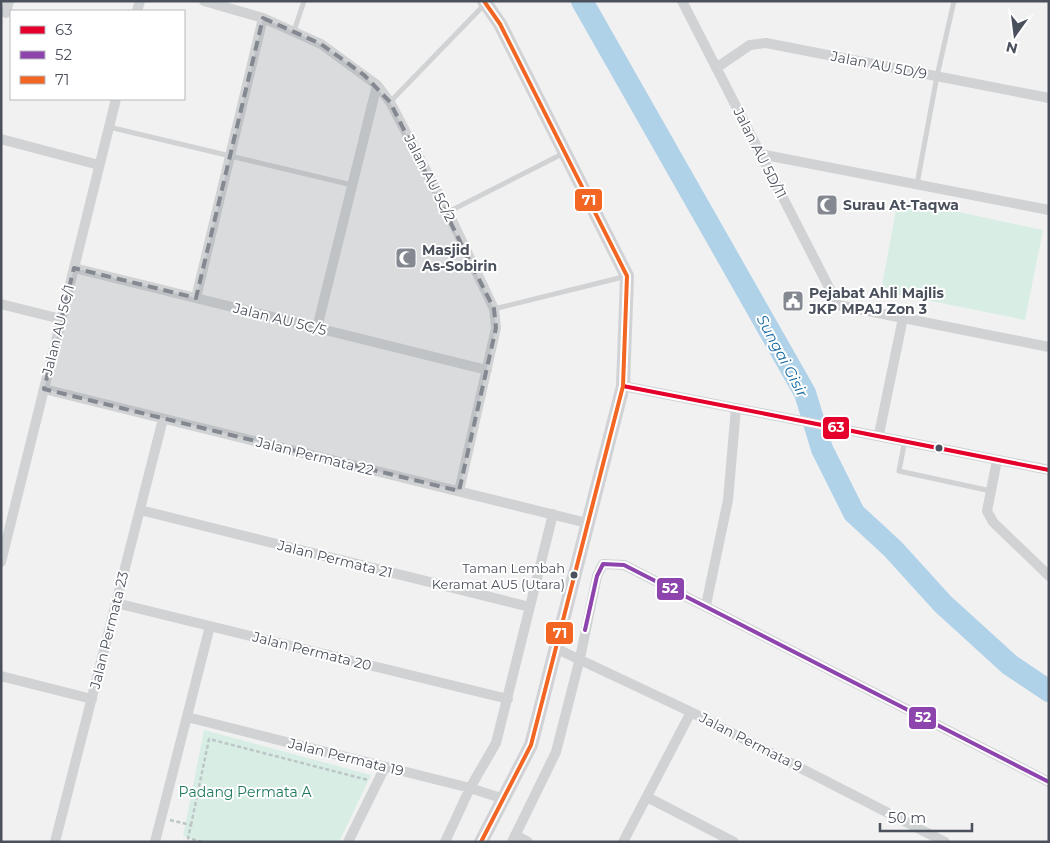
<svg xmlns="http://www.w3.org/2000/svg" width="1050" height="843" font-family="Montserrat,sans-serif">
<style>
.green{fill:#d8eee5}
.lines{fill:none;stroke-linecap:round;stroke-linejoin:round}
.river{stroke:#b0d2e9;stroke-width:22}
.path{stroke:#bcc6c6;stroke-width:2.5;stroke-dasharray:4 2.5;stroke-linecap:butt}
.service{stroke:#d0d2d4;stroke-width:5}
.minor{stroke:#d0d2d4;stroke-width:10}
.secondary{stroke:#d0d2d5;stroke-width:14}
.bus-1-casing{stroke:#fff;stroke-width:8}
.bus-2-casing{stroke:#fff;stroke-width:8}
.bus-3-casing{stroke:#fff;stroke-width:8}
.bus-1{stroke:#e4002b;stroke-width:4}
.bus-2{stroke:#8e44ad;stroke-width:4}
.bus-3{stroke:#f26522;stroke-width:4}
.marked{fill:#848890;fill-opacity:0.2;stroke:#848890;stroke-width:4;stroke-dasharray:10 6;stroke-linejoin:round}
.bus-dot{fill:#4a505c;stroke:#fff;stroke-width:2}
.labels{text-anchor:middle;stroke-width:4;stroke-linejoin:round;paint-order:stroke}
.bus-label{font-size:13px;fill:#4a505c;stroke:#fff;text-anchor:end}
.street-label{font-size:14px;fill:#4a505c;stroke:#fff}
.poi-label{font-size:14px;font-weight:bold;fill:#4a505c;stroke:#fff;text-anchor:start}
.park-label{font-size:14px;fill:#1f795e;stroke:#fff}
.water-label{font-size:15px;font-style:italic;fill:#1868a0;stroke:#fff}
.line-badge{stroke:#fff;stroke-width:2}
.badge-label{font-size:14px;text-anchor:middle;font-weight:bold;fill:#fff}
</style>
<rect width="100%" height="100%" fill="#f1f1f1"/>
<path class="green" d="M 898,199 L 1043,230 L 1025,320 L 881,291 Z
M 204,730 L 371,775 L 339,842 L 202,842 L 183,836 Z"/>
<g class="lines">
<path class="river" d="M 582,1 L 805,393 L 822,449 L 854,513 L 893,549 L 943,604 L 1010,665 L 1049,691"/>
<path class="path" d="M 170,820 L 191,825 L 188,838 L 202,842
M 191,825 L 209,739 L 368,780"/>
<path class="service" d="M 294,31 L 304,1
M 390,102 L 485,4
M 109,127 L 352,185
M 917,184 L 937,76 L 954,1
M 448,212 L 564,153
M 494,309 L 627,276
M 905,440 L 899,471 L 991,491"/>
<path class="minor" d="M 204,1 L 263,18 L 321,44 L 377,85 L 390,102 L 448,212 L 494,309 L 496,328 L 459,491
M 682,1 L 838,305 L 1049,347
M 137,11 L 140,1
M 6,13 L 9,1
M 716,68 L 750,45 L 766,43 L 1049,98
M 1,139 L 99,165
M 760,154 L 1049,210
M 74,268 L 487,370
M 196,298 L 263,18
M 1,304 L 61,319
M 317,328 L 377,85
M 623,386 C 765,414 907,441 1049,470
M 44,389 L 587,523
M 879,434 L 903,318
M 997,460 L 987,511 L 993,522 L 1049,576
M 140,510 L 530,607
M 1,562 L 116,99
M 116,603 L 508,699
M 706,605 L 728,500 L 736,408
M 555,648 L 691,712 L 945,842
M 1,676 L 92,699
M 187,717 L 470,788 L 504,799
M 647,797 L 734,842
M 515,835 L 528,842
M 55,842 L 163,419
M 155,842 L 210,626
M 348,842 L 385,767
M 445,842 L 470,788 L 496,743 L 553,514
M 512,842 L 556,752 L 580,658 L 597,576 L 603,564 L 624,565 L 1049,782
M 623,842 L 691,712"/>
<path class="secondary" d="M 481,842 L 531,745 L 623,386 L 627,276 L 500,24 L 484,1"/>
<g class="bus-1-casing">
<path id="bus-1" d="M 623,386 C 765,414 907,441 1049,470"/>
</g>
<g class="bus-2-casing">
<path id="bus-2" d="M 585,630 L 597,576 L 603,564 L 624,565 L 1049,782"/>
</g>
<g class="bus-3-casing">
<path id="bus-3" d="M 481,842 L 531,745 L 623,386 L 627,276 L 500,24 L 484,1"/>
</g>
<use href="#bus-1" class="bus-1"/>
<use href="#bus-2" class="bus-2"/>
<use href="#bus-3" class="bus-3"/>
</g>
<path class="marked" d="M 263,18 L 321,44 L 364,75 L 390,102 L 494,309 L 496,328 L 459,491 L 44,389 L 74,268 L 196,298 Z"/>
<defs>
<g id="mosque-square" transform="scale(1.125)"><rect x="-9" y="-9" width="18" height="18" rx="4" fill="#848890" stroke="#fff"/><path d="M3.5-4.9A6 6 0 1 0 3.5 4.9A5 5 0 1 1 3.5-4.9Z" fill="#fff"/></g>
<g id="civic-square" transform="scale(1.125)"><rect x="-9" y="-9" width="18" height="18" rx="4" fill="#848890" stroke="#fff"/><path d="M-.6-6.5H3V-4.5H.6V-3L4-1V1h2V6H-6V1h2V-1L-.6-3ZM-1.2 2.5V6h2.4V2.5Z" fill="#fff"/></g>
</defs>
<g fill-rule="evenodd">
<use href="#mosque-square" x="827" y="205"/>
<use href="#mosque-square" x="406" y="258"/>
<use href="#civic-square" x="793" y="301"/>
</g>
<g class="bus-dot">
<circle cx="939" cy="448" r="4.5"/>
<circle cx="574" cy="575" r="4.5"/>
</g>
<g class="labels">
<g class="bus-label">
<text x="565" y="573">Taman Lembah<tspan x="565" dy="16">Keramat AU5 (Utara)</tspan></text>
</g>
<g class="street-label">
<text transform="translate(879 65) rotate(11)" y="5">Jalan AU 5D/9</text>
<text transform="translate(760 153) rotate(63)" y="5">Jalan AU 5D/11</text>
<text transform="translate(430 178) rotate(63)" y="5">Jalan AU 5C/2</text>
<text transform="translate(280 319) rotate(14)" y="5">Jalan AU 5C/5</text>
<text transform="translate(58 330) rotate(-76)" y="5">Jalan AU 5C/1</text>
<text transform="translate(315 456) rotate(14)" y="5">Jalan Permata 22</text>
<text transform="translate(335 559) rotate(14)" y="5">Jalan Permata 21</text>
<text transform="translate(109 630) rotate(-76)" y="5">Jalan Permata 23</text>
<text transform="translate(312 651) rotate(14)" y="5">Jalan Permata 20</text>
<text transform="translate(751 742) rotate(27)" y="5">Jalan Permata 9</text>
<text transform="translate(346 757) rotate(14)" y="5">Jalan Permata 19</text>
</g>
<g class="poi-label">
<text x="843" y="210">Surau At-Taqwa</text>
<text x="422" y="255">Masjid<tspan x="422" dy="16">As-Sobirin</tspan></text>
<text x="809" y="298">Pejabat Ahli Majlis<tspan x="809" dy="16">JKP MPAJ Zon 3</tspan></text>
</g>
<g class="park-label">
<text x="245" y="797">Padang Permata A</text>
</g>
<g class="water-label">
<text transform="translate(782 356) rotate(62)" y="5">Sungai Gisir</text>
</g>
</g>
<g class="line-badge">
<rect x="574" y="188" width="29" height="24" rx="5" fill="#f26522"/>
<rect x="822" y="416" width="28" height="24" rx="5" fill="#e4002b"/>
<rect x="656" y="577" width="29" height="24" rx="5" fill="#8e44ad"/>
<rect x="545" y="621" width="29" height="24" rx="5" fill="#f26522"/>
<rect x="908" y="706" width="29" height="24" rx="5" fill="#8e44ad"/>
</g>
<g class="badge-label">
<text x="589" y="205">71</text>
<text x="836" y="432">63</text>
<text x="670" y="593">52</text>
<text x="560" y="638">71</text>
<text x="923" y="722">52</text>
</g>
<rect width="1050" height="843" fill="none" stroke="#4a505c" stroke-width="5"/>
<rect x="10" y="10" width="175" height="90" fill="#ffffff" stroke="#b7b9be"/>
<rect x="20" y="26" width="25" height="8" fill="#e4002b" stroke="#b7b9be"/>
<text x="55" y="35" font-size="15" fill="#4a505c">63</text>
<rect x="20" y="51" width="25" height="8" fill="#8e44ad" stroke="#b7b9be"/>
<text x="55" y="60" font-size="15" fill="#4a505c">52</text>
<rect x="20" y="76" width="25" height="8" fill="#f26522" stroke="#b7b9be"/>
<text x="55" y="85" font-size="15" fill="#4a505c">71</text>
<g transform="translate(1015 35) rotate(194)" stroke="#ffffff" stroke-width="4" paint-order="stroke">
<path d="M0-4L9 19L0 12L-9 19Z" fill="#4a505c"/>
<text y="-8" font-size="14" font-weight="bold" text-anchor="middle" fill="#4a505c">N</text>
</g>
<path d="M880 823v8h92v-8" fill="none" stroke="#4a505c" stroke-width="2.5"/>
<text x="888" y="823" font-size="15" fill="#4a505c" stroke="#ffffff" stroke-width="4" paint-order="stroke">50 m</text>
</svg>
